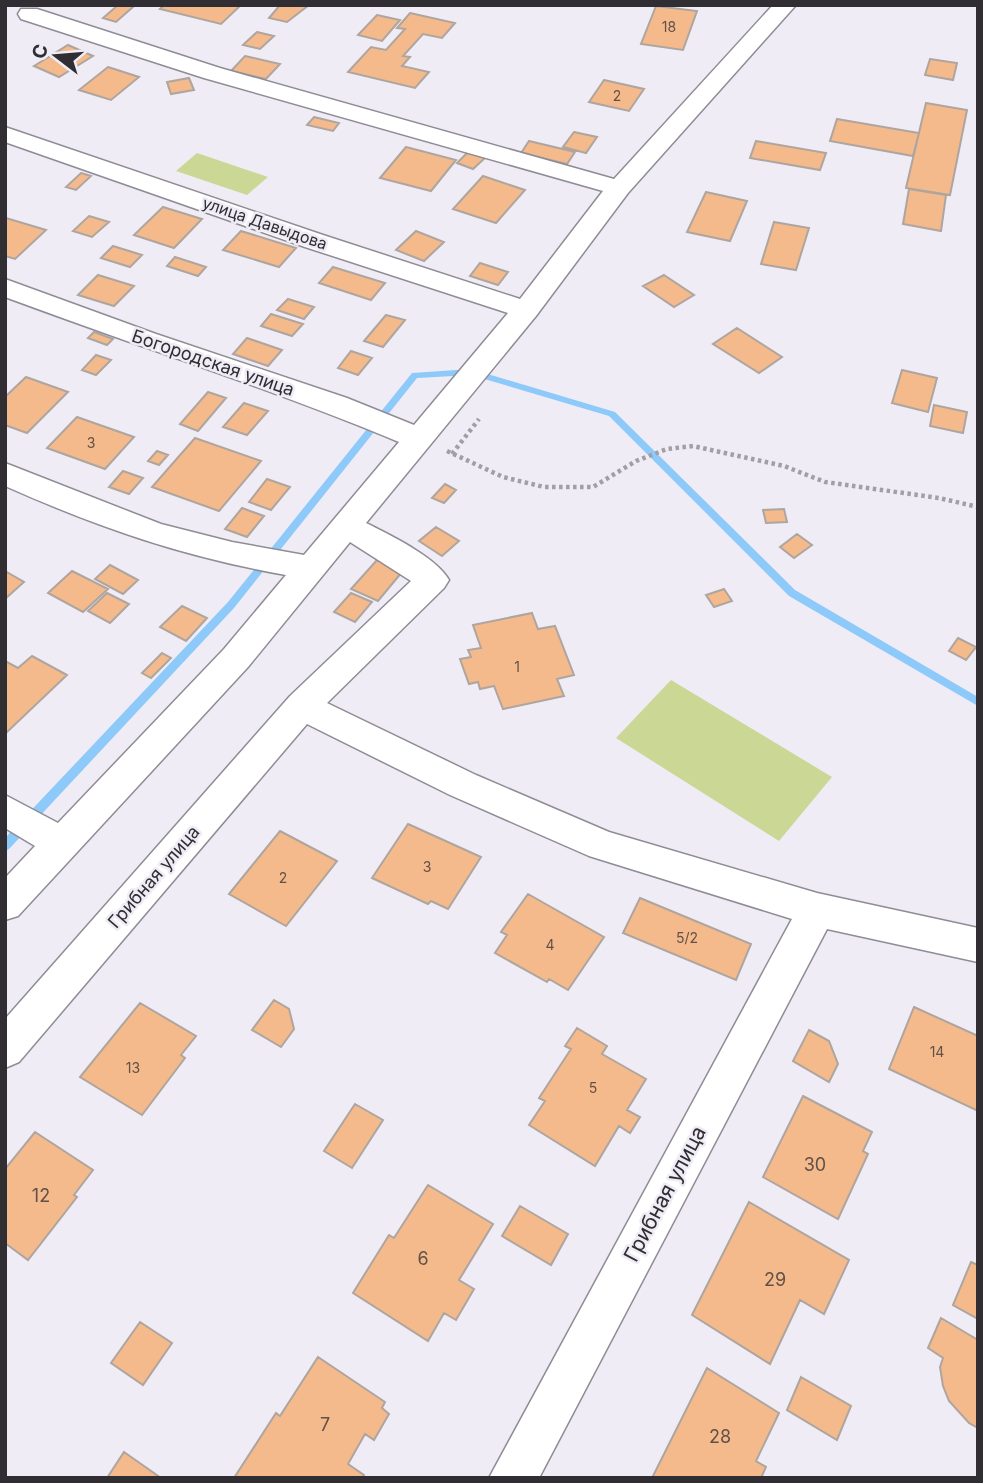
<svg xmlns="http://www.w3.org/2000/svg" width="983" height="1483" font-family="Inter,sans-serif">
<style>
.green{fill:#cbd795}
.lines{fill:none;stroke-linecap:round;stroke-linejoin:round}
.stream{fill:#8dc9f9;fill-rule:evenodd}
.building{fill:#f4ba8c;stroke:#aea59f;stroke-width:2}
.minor-casing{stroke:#8f8c95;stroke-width:3}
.path{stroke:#a19ea6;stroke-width:4.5;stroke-dasharray:3.5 3.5;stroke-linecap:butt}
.minor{fill:#fff;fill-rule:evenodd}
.labels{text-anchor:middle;stroke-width:5;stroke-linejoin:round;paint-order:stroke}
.number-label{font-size:14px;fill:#615148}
.far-street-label{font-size:16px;fill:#302e32;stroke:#efecf6}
.street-label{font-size:18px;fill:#302e32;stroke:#efecf6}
.near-number-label{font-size:18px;fill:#615148}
.near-street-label{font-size:21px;fill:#302e32;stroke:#efecf6}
</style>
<rect width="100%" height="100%" fill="#efecf6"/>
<path class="green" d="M 197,153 L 268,177 L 247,195 L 176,171 Z
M 671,680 L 832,777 L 779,841 L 616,738 Z"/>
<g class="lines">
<path class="stream" d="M 471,369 L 615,412 L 795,590 L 978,697 L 978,706 L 789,596 L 609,416 L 471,375 L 417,378 L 234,608 L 9,849 L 5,851 L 5,838 L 228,602 L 412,373 Z"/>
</g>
<path class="building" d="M 118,5 L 134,6 L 116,22 L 103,18 Z
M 164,5 L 241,5 L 221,24 L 160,9 Z
M 280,5 L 309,5 L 287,22 L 269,18 Z
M 656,6 L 697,11 L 683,50 L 641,44 Z
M 410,13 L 455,23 L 442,38 L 423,34 L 403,56 L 410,57 L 402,66 L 429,72 L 415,88 L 348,72 L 371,47 L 386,50 L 405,29 L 397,28 Z
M 377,15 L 400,20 L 382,41 L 358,35 Z
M 257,32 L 274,36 L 260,49 L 243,45 Z
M 68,45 L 93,56 L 59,77 L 34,66 Z
M 245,56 L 280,64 L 266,79 L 231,71 Z
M 930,59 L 957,63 L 953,80 L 925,75 Z
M 108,67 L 139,77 L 111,100 L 79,90 Z
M 189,78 L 194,90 L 171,94 L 167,82 Z
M 604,80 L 644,89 L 629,111 L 589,102 Z
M 926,103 L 967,110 L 950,195 L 906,188 Z
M 314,117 L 339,123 L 333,131 L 307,125 Z
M 837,119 L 919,133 L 913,156 L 830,141 Z
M 574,132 L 597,137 L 586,153 L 563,147 Z
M 529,141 L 575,152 L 567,164 L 521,153 Z
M 756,141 L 826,153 L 820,170 L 750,158 Z
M 406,147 L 456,160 L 431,191 L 380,178 Z
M 468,152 L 485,158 L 473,169 L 457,163 Z
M 81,173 L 91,176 L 76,190 L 66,187 Z
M 483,176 L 525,190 L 496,223 L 453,209 Z
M 909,189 L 946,195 L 941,231 L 903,224 Z
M 706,192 L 747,201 L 730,241 L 687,232 Z
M 163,207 L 202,219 L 174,248 L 134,235 Z
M 89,216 L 109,222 L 92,237 L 73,231 Z
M 5,218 L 6,218 L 46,230 L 15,259 L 5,256 Z
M 774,222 L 809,228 L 796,270 L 761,264 Z
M 241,231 L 296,248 L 279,267 L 223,250 Z
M 416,231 L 444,242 L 424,261 L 396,250 Z
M 113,246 L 142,255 L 130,267 L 101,258 Z
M 175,257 L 206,267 L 198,276 L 167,266 Z
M 480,263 L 508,272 L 498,285 L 470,276 Z
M 333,267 L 385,283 L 371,300 L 319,283 Z
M 98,275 L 134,286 L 114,306 L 78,295 Z
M 664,275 L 694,295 L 674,307 L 643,286 Z
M 288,299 L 314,307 L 304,319 L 277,310 Z
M 271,314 L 303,324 L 292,336 L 261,326 Z
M 386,315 L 405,320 L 383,347 L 364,341 Z
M 737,328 L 782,357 L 759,373 L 713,344 Z
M 94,332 L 113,339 L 107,345 L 88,338 Z
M 247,338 L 282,350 L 268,366 L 233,354 Z
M 351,351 L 372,358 L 358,375 L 338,368 Z
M 96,355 L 111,360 L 96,375 L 82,370 Z
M 902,370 L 937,378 L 928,412 L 892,403 Z
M 26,377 L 68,392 L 27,433 L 5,425 L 5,397 Z
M 208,392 L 226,398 L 198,431 L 180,424 Z
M 244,403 L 268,411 L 247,435 L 223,427 Z
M 934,405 L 967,412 L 963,433 L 930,426 Z
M 77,417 L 134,437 L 105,469 L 47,448 Z
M 195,438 L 261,461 L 219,511 L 152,487 Z
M 157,451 L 168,455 L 159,465 L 148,461 Z
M 123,471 L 143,478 L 129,494 L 109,487 Z
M 267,479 L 290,487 L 271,510 L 249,502 Z
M 445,484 L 456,490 L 444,503 L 432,498 Z
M 242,508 L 264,516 L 247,537 L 225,529 Z
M 784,509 L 787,522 L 766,523 L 763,510 Z
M 436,527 L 459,541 L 442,556 L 419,541 Z
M 797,534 L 812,545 L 794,558 L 780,547 Z
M 377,560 L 402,572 L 378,601 L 351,589 Z
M 110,565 L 138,580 L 123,594 L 95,579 Z
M 5,571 L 24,582 L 5,599 Z
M 72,571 L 108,589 L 83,612 L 48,593 Z
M 724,589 L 732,601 L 714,607 L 706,595 Z
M 107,593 L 129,604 L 110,623 L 88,611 Z
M 351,593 L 372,602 L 355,622 L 334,612 Z
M 182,606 L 207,618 L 186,641 L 160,627 Z
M 532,613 L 538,629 L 555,626 L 574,675 L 557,679 L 564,696 L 503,709 L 494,686 L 480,689 L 478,682 L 469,684 L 460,659 L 471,657 L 468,650 L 481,648 L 473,625 Z
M 958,638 L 976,647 L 966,660 L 949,651 Z
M 162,653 L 171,658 L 151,678 L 142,673 Z
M 32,656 L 67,675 L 5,734 L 5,661 L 18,668 Z
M 408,824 L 481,857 L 448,909 L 431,901 L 428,904 L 372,878 Z
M 280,831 L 337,861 L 286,926 L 229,894 Z
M 528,894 L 604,937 L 568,990 L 549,979 L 547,982 L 495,953 L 507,935 L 501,932 Z
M 640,898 L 751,944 L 736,980 L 623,933 Z
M 274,1000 L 289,1009 L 294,1029 L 281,1047 L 252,1030 Z
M 140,1003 L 196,1036 L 181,1055 L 185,1058 L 142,1115 L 80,1077 Z
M 914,1007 L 978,1036 L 978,1111 L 889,1069 Z
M 577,1028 L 607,1046 L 602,1054 L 646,1079 L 627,1110 L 640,1117 L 630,1133 L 619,1126 L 595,1166 L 529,1125 L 545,1101 L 539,1098 L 571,1049 L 565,1046 Z
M 809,1030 L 829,1041 L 838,1064 L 829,1082 L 793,1061 Z
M 803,1096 L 872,1132 L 863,1151 L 868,1154 L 838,1219 L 763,1177 Z
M 355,1104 L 383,1120 L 352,1168 L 324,1151 Z
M 35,1132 L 93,1170 L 74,1195 L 77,1197 L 28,1260 L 5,1243 L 5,1169 Z
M 428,1185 L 493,1224 L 459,1280 L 474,1289 L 456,1320 L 444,1313 L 428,1341 L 353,1293 L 389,1235 L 394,1238 Z
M 749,1202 L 849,1260 L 824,1314 L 800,1300 L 770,1364 L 692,1315 Z
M 520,1206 L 568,1234 L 551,1265 L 502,1236 Z
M 971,1262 L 978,1265 L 978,1319 L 953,1305 Z
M 941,1318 L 978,1340 L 978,1428 L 969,1423 L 949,1401 L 943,1386 L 940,1367 L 943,1358 L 928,1348 Z
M 140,1322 L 172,1343 L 143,1385 L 111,1363 Z
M 318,1357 L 385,1402 L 382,1408 L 389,1414 L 374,1440 L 365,1434 L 348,1464 L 364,1475 L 362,1478 L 234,1478 L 276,1413 L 280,1416 Z
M 707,1368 L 779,1413 L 756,1461 L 766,1467 L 761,1478 L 652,1478 Z
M 801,1377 L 851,1406 L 837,1440 L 787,1410 Z
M 124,1452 L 161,1478 L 107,1478 Z"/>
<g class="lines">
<g class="minor-casing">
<path id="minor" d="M 773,5 L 796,5 L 628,193 L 536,316 L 366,523 C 390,535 436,557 449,580 L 444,588 L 327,703 L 476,775 L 609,832 L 817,893 L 978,928 L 978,962 L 827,929 L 539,1478 L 489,1478 L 792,919 L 589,856 L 450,795 L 307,724 L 19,1062 L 5,1068 L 5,1019 L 290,696 L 411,581 L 350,542 L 248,667 L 18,916 L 5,920 L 5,878 L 35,846 L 5,828 L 5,795 L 58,823 L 224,649 L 286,575 C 184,557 100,528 5,486 L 5,463 L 161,524 L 232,542 L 304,555 L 399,442 C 270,388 136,346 5,297 L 5,279 L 156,334 L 347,398 L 414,425 L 508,313 L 305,247 L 5,142 L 5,127 L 323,235 L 520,299 L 603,191 L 204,78 L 21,19 L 18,14 L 21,9 L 37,9 L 220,68 L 614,179 Z"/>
</g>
<path class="path" d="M 447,451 L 503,477 L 544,487 L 593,487 L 636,461 L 667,449 L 693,446 L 784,466 L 825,482 L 939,498 L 978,507
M 452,454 L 479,419"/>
<use href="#minor" class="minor"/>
</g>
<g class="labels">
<g class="number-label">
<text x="669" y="32">18</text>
<text x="617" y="101">2</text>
<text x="91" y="448">3</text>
<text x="517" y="672">1</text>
<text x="427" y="872">3</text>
<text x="283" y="883">2</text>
<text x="687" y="943">5/2</text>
<text x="550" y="950">4</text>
<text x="937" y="1057">14</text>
<text x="133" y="1073">13</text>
<text x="593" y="1093">5</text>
</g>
<g class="far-street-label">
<text transform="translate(265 223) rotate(19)" y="6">улица Давыдова</text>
</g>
<g class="street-label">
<text transform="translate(213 363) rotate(19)" y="6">Богородская улица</text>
<text transform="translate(154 877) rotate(-49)" y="6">Грибная улица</text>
</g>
<g class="near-number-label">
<text x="815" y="1171">30</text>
<text x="41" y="1202">12</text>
<text x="423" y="1265">6</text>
<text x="775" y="1286">29</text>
<text x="325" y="1431">7</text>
<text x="720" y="1443">28</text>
</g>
<g class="near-street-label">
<text transform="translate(665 1194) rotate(-62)" y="7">Грибная улица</text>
</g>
</g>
<rect width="983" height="1483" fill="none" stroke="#302e32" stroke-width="14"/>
<g transform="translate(56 56) rotate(286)" stroke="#efecf6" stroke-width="5" paint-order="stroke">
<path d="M0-5L12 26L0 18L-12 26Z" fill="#302e32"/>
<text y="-10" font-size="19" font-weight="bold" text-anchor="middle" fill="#302e32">С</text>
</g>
</svg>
